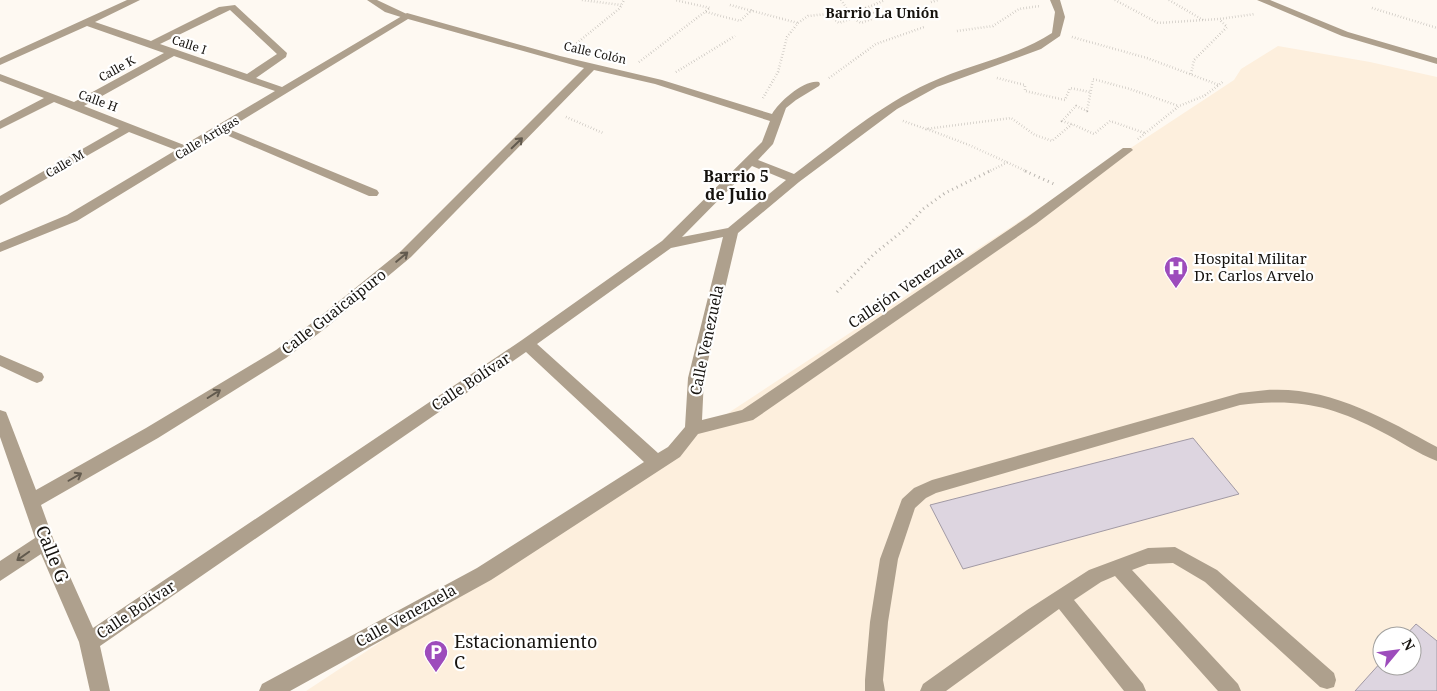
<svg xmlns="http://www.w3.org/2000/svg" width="1437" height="691" font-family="'Noto Serif',serif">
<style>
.built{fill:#fdefdd;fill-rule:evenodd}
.building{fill:#ddd5e0;stroke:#a199a4}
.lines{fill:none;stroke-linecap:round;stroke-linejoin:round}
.path-far1{stroke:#b8b4ae;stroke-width:2.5;stroke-dasharray:0.5 2.5;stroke-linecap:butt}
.path{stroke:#b8b4ae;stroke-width:3;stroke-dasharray:1 4;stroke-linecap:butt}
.lane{fill:#aea08d;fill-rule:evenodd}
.street{fill:#aea08d;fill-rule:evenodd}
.oneway{stroke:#625a4e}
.labels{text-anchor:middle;stroke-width:4.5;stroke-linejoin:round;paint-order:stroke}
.far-street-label{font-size:12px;fill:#16130f;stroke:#fff}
.far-neighbourhood-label{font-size:14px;font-weight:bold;fill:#16130f;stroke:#fff}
.poi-label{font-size:15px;fill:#16130f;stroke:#fff;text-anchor:start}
.street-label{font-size:15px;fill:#16130f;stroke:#fff}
.neighbourhood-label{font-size:16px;font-weight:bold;fill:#16130f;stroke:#fff}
.near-street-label{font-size:18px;fill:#16130f;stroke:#fff}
.near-poi-label{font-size:18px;fill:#16130f;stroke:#fff;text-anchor:start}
</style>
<rect width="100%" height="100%" fill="#fef9f2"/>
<path class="built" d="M 1278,46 L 1370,62 L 1437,77 L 1437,691 L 306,691 L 1234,80 L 1241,69 ZM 1382,636 L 1412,636 L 1412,666 L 1382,666 Z"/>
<path class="building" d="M 1193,438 L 1239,494 L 963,569 L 930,505 Z
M 1416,624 L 1437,641 L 1437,691 L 1355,691 L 1382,661 L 1382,666 L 1412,666 L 1412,636 L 1405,636 Z"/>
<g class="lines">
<path class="path-far1" d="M 582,0 L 621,5
M 841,0 L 853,18
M 1115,0 L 1158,23 L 1219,19 L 1255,14
M 1169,0 L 1203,20
M 931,2 L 938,0
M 730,5 L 798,23
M 1372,8 L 1437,28
M 706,12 L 740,21 L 752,10
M 957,31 L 993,26 L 1019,9 L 1040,6
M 1072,37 L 1147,58 L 1219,85
M 572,47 L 620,8 L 624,0
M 639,62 L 710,8 L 675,0
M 676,72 L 735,36
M 1191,74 L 1194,60 L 1227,27 L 1220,20
M 829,78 L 876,44 L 924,27
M 997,78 L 1025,85 L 1025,91 L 1065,100 L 1070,88 L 1090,92
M 763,98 L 778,72 L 787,37 L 798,23 L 808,16 L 827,14 L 839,23 L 853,18 L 861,23 L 879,16 L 866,8 L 885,0
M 566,117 L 603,133
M 903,121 L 926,129 L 1011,118 L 1035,135 L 1052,141 L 1072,124 L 1094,134 L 1110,121 L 1145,133
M 1071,124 L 1062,121 L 1076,106 L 1087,111 L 1093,79 L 1130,89 L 1179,106
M 927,129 L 969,145 L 1028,172
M 1138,139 L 1179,106 L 1204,96 L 1224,81
M 988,172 L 1008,162"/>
<path class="path" d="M 1025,171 L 1054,184
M 837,292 L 874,254 L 904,230 L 923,209 L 945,193 L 990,171"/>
<path class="lane" d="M 367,0 L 377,0 L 411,16 L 407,19 L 385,12 Z
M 221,126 L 377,190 L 379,193 L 377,196 L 369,196 L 217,131 L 216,129 Z
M 0,355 L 42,373 L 44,377 L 42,381 L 37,383 L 32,381 L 0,366 Z
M 1267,390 C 1329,386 1384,418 1437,447 L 1437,461 C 1418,454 1400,441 1382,432 C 1331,405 1297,398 1240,405 L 936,493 L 926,498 L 915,508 L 898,559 L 888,622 L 883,680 L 885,691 L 865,691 L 865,680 L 870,622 L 880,559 L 902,499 L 914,488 L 932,480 L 1240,393 Z
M 1175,547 L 1217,570 L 1334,673 L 1336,680 L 1334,687 L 1327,689 L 1320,687 L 1205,582 L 1173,563 L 1148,564 L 1132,570 L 1238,684 L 1241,691 L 1218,691 L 1115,576 L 1101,582 L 1074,600 L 1143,684 L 1146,691 L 1124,691 L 1059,609 L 946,691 L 920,691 L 923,684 L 1027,610 L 1089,570 L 1148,548 Z"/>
<path class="street" d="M 127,0 L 140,0 L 95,22 L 151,41 L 219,7 L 235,5 L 287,53 L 286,57 L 256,78 L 282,87 L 407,13 L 560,56 L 662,80 L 772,114 C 779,102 804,79 819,82 L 820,84 L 819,86 L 796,100 L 786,108 L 773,144 L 758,160 L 794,174 C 837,142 880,105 929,83 C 970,64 1015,57 1052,33 L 1055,12 L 1050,0 L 1060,0 L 1065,17 L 1060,36 L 1041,49 L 937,87 L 897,109 L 799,182 L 738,233 L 704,378 L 702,420 L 742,410 L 1026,218 L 1123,148 L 1131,148 L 1133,150 L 1036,224 L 753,420 L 698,434 L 680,457 L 491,580 L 290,691 L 259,691 L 262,684 L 477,568 L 644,462 L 526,352 L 100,646 L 110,691 L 90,691 L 79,642 L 41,554 L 0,581 L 0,561 L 35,538 L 0,437 L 0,410 L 6,412 L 8,417 L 36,490 L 146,428 L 276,350 L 317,319 L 401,251 L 584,68 L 408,19 L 77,221 L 0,252 L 0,243 L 67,215 L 176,150 L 129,132 L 0,205 L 0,196 L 119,128 L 54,102 L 0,129 L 0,121 L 44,98 L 0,81 L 0,74 L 74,102 L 164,53 L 87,26 L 0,65 L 0,58 ZM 230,10 L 277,54 L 247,74 L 160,44 ZM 174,56 L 275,91 L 184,145 L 84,106 ZM 594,70 L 655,84 L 770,121 L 762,142 L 662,241 L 522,340 L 93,628 L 54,541 L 41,505 L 158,438 L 286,358 L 327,327 L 411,257 ZM 752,166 L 786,180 L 728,228 L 682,237 ZM 723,237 L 688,378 L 685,427 L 668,447 L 658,453 L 537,344 L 671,248 Z
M 1257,0 L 1270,0 L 1348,32 L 1437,58 L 1437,64 L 1342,36 Z"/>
</g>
<defs><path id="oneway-shaft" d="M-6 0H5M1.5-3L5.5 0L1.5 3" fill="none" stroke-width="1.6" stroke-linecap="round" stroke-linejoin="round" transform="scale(1.25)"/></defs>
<g class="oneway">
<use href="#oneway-shaft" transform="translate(517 143) rotate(-44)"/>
<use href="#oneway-shaft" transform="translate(402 257) rotate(-40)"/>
<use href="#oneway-shaft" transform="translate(214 394) rotate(-32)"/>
<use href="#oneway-shaft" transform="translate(75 477) rotate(-30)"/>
<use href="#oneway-shaft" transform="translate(23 556) rotate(145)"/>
</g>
<defs>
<g id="hospital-pin" transform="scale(1.25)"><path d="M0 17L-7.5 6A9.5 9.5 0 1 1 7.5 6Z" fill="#9d4cbc" stroke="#fff"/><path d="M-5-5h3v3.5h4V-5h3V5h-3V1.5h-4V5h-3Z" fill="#fff"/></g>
<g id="parking-pin" transform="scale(1.25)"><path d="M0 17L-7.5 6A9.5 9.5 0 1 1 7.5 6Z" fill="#9d4cbc" stroke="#fff"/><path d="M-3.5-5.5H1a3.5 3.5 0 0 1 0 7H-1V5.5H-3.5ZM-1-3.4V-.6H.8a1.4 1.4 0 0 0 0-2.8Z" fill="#fff"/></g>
</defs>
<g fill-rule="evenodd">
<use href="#hospital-pin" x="1176" y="268"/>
<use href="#parking-pin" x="436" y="652"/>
</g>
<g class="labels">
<g class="far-street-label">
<text transform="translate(189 45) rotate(18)" y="4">Calle I</text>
<text transform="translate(595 53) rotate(13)" y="4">Calle Colón</text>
<text transform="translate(117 69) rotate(-29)" y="4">Calle K</text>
<text transform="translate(98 101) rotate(20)" y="4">Calle H</text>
<text transform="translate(207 138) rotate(-31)" y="4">Calle Artigas</text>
<text transform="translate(65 164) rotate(-30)" y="4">Calle M</text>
</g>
<g class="far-neighbourhood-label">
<text x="882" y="18">Barrio La Unión</text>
</g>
<g class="poi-label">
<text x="1194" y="264">Hospital Militar<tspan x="1194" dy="17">Dr. Carlos Arvelo</tspan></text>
</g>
<g class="street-label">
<text transform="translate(906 287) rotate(-34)" y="5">Callejón Venezuela</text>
<text transform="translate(334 312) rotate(-38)" y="5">Calle Guaicaipuro</text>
<text transform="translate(707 340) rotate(-78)" y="5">Calle Venezuela</text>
<text transform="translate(471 382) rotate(-34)" y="5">Calle Bolívar</text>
<text transform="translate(136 610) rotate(-34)" y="5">Calle Bolívar</text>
<text transform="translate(406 616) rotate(-29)" y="5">Calle Venezuela</text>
</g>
<g class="neighbourhood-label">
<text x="736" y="182">Barrio 5<tspan x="736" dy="18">de Julio</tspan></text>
</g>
<g class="near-street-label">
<text transform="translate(52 554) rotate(68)" y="6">Calle G</text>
</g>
<g class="near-poi-label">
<text x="454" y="648">Estacionamiento<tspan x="454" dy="21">C</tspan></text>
</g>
</g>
<g transform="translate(1397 651) rotate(61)"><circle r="24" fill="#ffffff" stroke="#a2a19f"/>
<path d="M0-4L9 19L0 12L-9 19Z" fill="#9d4cbc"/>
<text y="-8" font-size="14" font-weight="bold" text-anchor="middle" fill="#16130f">N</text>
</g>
</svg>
